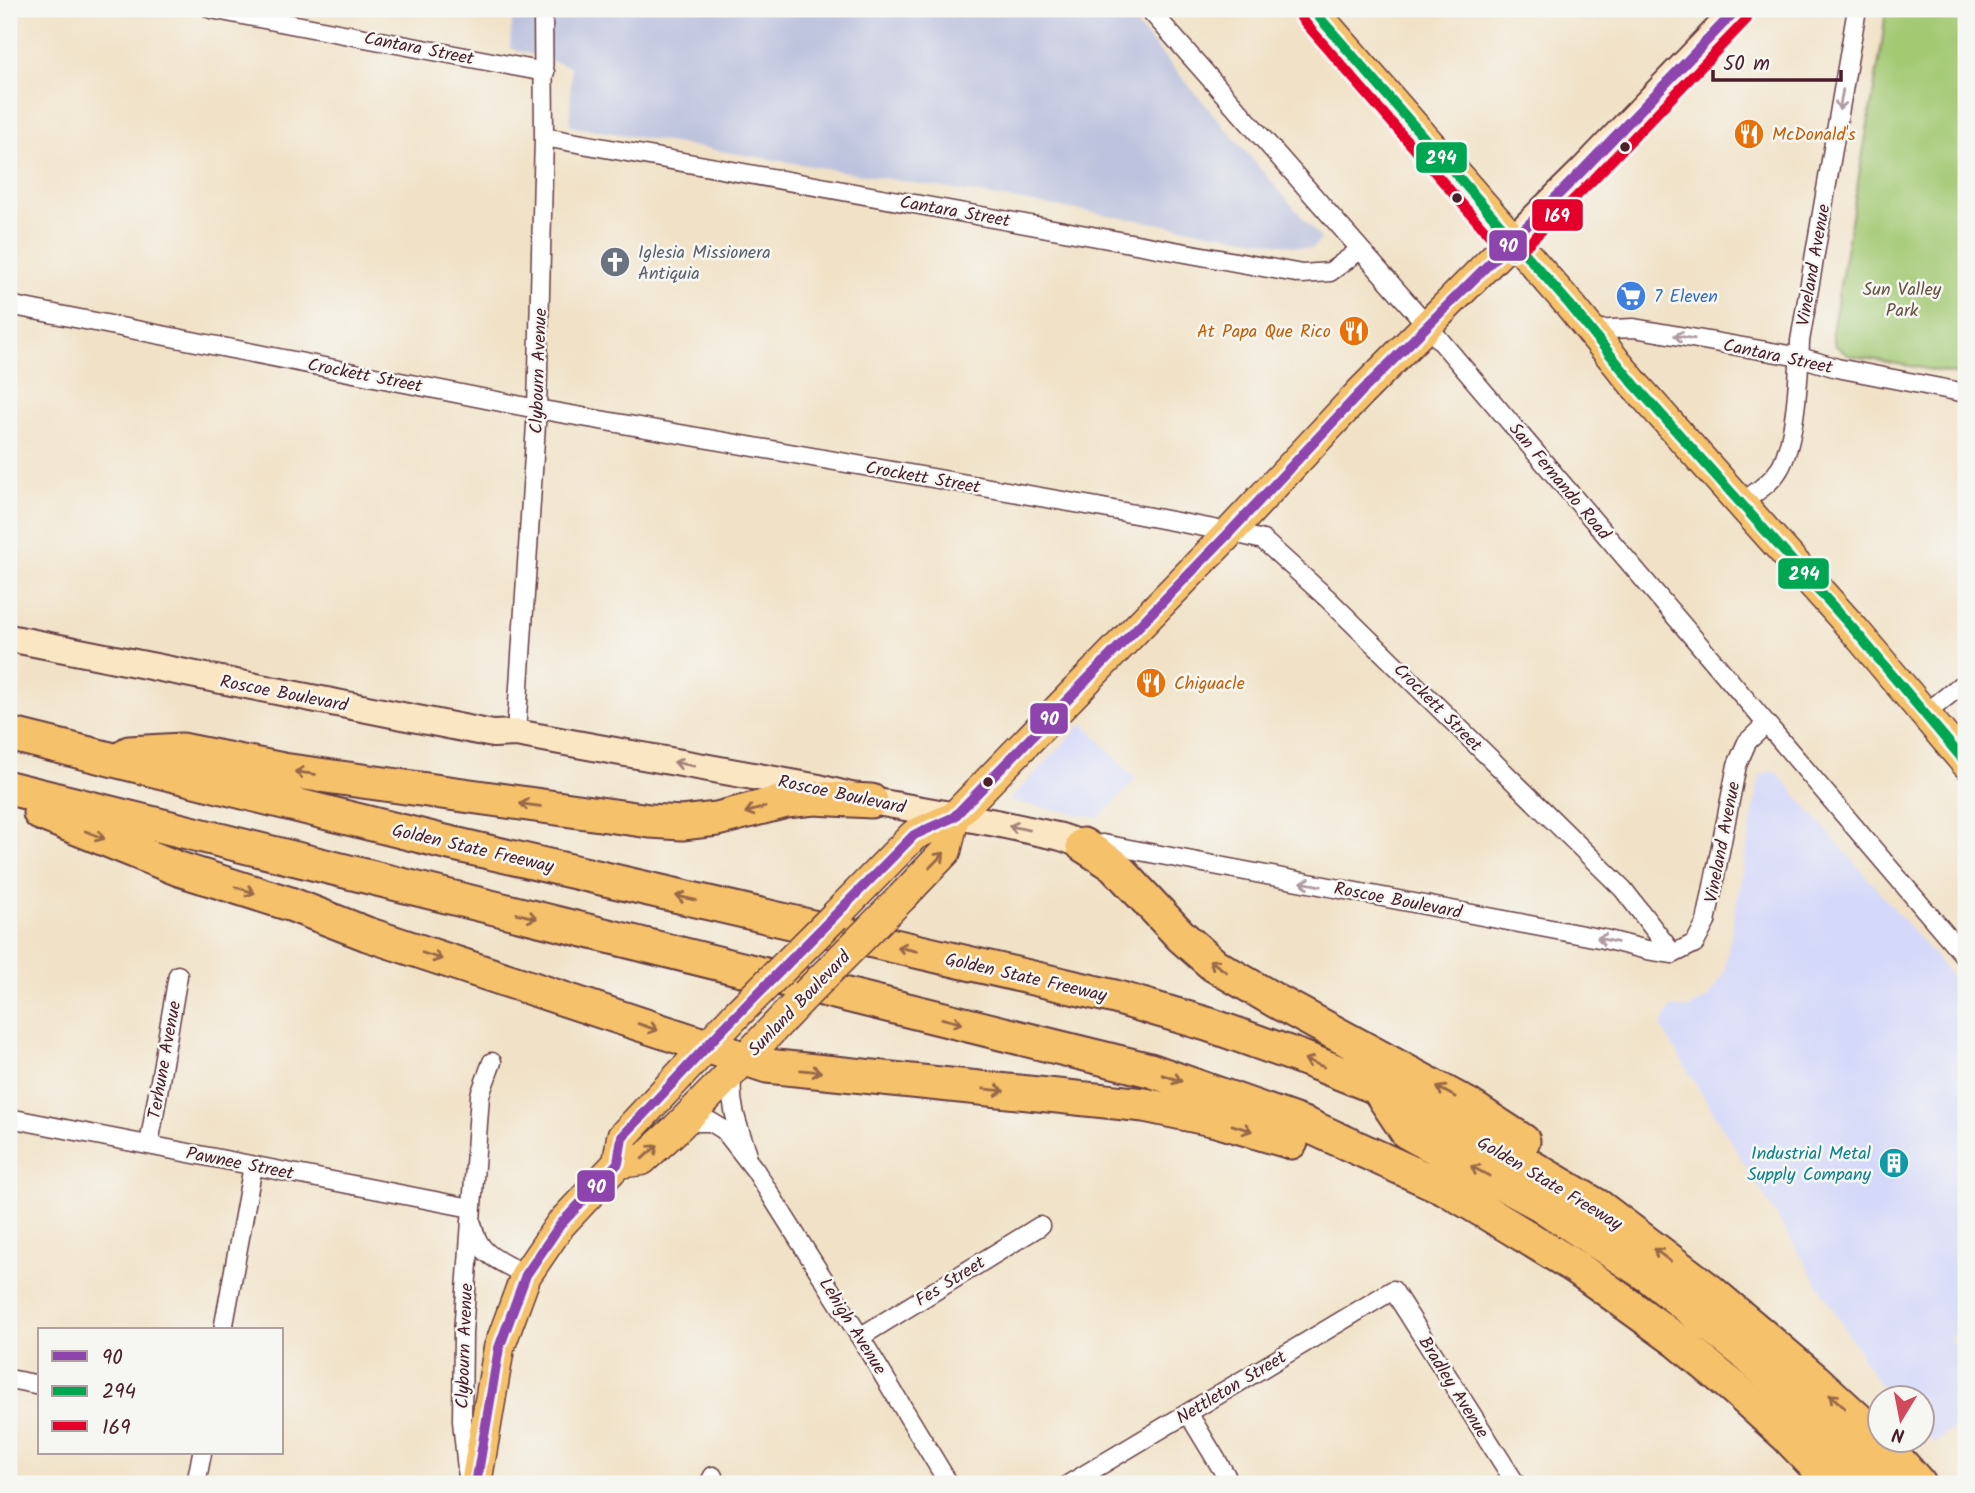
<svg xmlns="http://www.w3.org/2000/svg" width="1975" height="1493" font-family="Kalam,sans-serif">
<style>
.built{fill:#d4d8f9}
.industrial{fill:#bdc3de}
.green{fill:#a3c973;stroke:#76744f;stroke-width:2}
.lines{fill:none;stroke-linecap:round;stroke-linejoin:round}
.minor-casing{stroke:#633c42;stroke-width:21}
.secondary-casing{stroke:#633c42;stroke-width:30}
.primary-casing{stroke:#633c42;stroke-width:33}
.motorway-casing{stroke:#633c42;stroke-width:37}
.minor{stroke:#fff;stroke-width:18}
.secondary{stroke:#fbe6c4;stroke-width:26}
.primary{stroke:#f5c16b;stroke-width:30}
.motorway{stroke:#f5c16b;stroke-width:33}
.primary-bridge-casing{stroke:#633c42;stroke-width:33;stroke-linecap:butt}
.primary-bridge{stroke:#f5c16b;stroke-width:30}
.bus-1-casing{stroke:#f6f6f2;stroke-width:16}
.bus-2-casing{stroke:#f6f6f2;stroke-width:16}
.bus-3-casing{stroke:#f6f6f2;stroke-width:16}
.bus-1{stroke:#8e44ad;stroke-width:10}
.bus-2{stroke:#00a651;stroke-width:10}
.bus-3{stroke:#e4002b;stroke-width:10}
.oneway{stroke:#ae9aa0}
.oneway2{stroke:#a28278}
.oneway3{stroke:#976848}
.bus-dot{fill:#4a1f2b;stroke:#f6f6f2;stroke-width:2.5}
.labels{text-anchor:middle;stroke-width:5;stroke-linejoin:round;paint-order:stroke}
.street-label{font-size:18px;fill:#4a1f2b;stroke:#f6f6f2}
.food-label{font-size:18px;fill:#c56008;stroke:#f6f6f2;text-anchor:start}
.worship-label{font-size:18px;fill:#5b616d;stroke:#f6f6f2;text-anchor:start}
.park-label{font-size:18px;fill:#655241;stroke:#f6f6f2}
.shop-label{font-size:18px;fill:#366cbe;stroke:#f6f6f2;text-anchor:start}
.culture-label{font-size:18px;fill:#0d838f;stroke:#f6f6f2;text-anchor:end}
.line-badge{stroke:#f6f6f2;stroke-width:2.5}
.badge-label{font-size:19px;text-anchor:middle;font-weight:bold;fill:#fff}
</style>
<rect width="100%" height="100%" fill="#f6f6f2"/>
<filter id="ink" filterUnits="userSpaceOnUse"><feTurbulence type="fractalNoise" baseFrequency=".0143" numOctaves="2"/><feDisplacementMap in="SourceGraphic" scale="14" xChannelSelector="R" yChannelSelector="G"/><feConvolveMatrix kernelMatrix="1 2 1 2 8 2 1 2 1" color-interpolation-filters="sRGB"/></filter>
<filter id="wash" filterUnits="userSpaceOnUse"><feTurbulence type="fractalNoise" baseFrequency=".00686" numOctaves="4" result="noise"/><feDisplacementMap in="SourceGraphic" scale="28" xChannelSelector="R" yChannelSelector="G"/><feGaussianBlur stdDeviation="1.57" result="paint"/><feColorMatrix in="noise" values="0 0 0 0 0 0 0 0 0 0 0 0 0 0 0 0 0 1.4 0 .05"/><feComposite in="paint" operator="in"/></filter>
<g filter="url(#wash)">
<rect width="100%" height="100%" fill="#f1e2c7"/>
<path class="built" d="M 1083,723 L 1136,779 L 1099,818 L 1009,801 Z
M 1775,770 L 1966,993 L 1966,1324 L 1950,1338 L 1966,1359 L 1966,1417 L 1935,1444 L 1923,1431 L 1923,1398 L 1893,1398 L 1877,1381 L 1661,1027 L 1670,1008 L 1690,1008 L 1708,998 L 1724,972 L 1760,775 Z"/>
<path class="industrial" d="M 513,9 L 1123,9 L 1321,239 L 1312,249 L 570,126 L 571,67 L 510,48 Z"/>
<path class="green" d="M 1886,9 L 1966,9 L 1966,376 L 1848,355 L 1835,345 L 1832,332 L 1882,43 Z"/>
</g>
<g filter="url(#ink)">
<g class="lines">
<g class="minor-casing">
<path id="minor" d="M 211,9 L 545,72
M 1149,9 L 1427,325 L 1966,958
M 544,137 L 1302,274 L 1330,272 L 1360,250
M 9,305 L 537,409 L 1092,506 L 1230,532 L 1263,540 L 1327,598 L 1623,889 L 1673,954
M 1589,330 L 1634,328 L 1800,357 L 1837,368 L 1966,393
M 1741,503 C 1753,494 1770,484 1778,471 C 1796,445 1799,374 1800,341 L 1857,9
M 1925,714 L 1966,681
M 516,733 L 537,409 L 544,137 L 543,9
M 1093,845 L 1103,844 L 1604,939 L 1647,950 L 1673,954
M 1673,954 L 1695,943 L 1706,922 L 1737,765 L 1747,742 L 1766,724
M 733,1073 C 728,1100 737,1125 747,1151
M 9,1118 L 471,1208
M 682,1127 L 693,1122 L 711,1122 L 724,1130 L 755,1170 L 860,1337 L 949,1484
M 149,1145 L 178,975
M 473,1226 C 477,1255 502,1262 526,1275
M 223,1330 L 253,1166
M 860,1337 L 1040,1226
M 9,1379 L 40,1385
M 1188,1413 L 1231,1484
M 468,1479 L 462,1421 L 463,1333 L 480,1095 L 492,1062
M 196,1484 L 202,1453
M 709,1484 L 713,1476
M 1069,1484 L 1393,1290 L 1516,1484"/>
</g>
<g class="secondary-casing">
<path id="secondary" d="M 1512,240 L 1581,172 L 1737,9
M 9,638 L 493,734 L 516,733 L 819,788 L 871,801 L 996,823 L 1061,837 L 1083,845"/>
</g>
<g class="primary-casing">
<path id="primary" d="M 1312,9 L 1570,305 L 1634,384 L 1856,632 L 1966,763
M 904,895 L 946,851 L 954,817
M 835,916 L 914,835 L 954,817 L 1230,532 L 1360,393 L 1512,240
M 618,1163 L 642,1160 L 676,1129 L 733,1071 L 806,994
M 476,1484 L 499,1348 L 526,1275 L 560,1225 L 618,1163 L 622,1137 L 736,1015"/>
</g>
<g class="motorway-casing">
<path id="motorway" d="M 9,734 L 441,841 L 1115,997 L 1210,1025 L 1300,1057 L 1378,1088 L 1511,1155 L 1599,1207 L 1710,1291 L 1815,1380 L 1878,1438 L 1919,1484
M 129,753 L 182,750 L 283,770 L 650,821 L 682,823 L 717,819 L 786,801 L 814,798 L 871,801
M 9,788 L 1150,1070 L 1309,1126 L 1447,1189 L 1512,1228 L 1577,1268 L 1679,1342 L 1734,1388 L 1787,1436 L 1833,1484
M 40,813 L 179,869 L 290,904 L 367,934 L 767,1066 L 1144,1105 L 1216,1120 L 1291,1142
M 1083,845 L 1114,865 L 1181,936 L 1214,965 L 1276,1001 L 1468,1105 L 1523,1141
M 1379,1090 L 1407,1132 L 1540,1204 L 1649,1276 L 1745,1353 L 1782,1387 L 1878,1484"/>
</g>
<use href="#minor" class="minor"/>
<use href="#secondary" class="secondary"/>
<use href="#primary" class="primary"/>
<use href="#motorway" class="motorway"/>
<g class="primary-bridge-casing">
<path id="primary-bridge" d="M 806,994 L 904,895
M 736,1015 L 835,916"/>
</g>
<use href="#primary-bridge" class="primary-bridge"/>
<g class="bus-1-casing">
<path id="bus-1" d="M 476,1484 L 499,1348 L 526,1275 L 560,1225 L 618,1163 L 622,1137 L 722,1030 L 914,835 L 954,817 L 1230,532 L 1360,393 L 1581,172 L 1737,9"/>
</g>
<g class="bus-2-casing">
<path id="bus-2" d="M 1312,9 L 1570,305 L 1634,384 L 1856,632 L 1966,763"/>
</g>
<g class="bus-3-casing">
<path id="bus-3" d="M 1301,18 L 1501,249 L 1512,254 L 1522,250 L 1591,182 L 1747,19"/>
</g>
<use href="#bus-1" class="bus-1"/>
<use href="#bus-2" class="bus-2"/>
<use href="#bus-3" class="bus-3"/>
</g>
<defs><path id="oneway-shaft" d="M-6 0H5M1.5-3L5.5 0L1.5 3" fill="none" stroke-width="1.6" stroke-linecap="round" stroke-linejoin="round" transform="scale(1.75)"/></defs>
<g class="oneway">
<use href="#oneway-shaft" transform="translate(1841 100) rotate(100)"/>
<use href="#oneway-shaft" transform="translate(1684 337) rotate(-170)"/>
<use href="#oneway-shaft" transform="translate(1311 884) rotate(-169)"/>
<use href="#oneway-shaft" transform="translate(1607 940) rotate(-167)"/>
</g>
<g class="oneway2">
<use href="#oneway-shaft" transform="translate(684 764) rotate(-169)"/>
<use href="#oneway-shaft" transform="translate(1019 828) rotate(-168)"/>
</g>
<g class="oneway3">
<use href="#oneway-shaft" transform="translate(305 773) rotate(-172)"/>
<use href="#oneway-shaft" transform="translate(530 805) rotate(-172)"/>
<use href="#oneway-shaft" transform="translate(755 810) rotate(164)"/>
<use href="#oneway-shaft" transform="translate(95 835) rotate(22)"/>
<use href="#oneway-shaft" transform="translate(937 860) rotate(-46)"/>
<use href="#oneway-shaft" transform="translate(245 890) rotate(18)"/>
<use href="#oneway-shaft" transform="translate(686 898) rotate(-167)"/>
<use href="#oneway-shaft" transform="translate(527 916) rotate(14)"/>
<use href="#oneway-shaft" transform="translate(907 949) rotate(-167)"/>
<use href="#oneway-shaft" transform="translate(432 956) rotate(18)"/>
<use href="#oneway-shaft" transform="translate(1218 966) rotate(-145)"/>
<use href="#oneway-shaft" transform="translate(952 1021) rotate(14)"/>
<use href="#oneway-shaft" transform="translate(648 1027) rotate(19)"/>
<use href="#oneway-shaft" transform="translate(1314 1063) rotate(-158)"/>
<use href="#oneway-shaft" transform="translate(811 1071) rotate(6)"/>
<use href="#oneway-shaft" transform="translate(1172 1078) rotate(19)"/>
<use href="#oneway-shaft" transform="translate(994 1090) rotate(6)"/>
<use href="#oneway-shaft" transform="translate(1446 1092) rotate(-151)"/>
<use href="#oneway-shaft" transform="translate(1242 1128) rotate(17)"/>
<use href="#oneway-shaft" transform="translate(650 1152) rotate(-41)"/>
<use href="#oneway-shaft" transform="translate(1480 1171) rotate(-152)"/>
<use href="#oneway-shaft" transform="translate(1662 1255) rotate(-143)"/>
<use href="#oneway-shaft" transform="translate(1837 1401) rotate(-138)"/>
</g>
</g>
<defs>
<g id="restaurant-disc" transform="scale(1.575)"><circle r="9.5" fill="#e8710a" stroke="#f6f6f2"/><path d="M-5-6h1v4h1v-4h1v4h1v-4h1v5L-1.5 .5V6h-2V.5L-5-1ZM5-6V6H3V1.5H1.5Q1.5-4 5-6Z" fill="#fff"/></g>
<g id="church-disc" transform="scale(1.575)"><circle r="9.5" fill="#6b7280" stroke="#f6f6f2"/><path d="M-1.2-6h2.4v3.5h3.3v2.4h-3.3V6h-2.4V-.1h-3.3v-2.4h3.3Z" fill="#fff"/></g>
<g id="supermarket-disc" transform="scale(1.575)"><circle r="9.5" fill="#3f7fe0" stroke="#f6f6f2"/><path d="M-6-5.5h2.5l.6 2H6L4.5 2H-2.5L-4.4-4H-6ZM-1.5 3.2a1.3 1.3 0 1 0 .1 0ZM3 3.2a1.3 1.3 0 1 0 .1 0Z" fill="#fff"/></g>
<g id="building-disc" transform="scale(1.575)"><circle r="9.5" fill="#0f9aa8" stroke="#f6f6f2"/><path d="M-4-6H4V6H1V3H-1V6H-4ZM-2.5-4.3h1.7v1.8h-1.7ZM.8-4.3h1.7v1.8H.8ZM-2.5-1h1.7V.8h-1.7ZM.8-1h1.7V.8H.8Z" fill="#fff"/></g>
</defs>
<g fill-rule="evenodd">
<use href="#restaurant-disc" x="1749" y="134"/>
<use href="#church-disc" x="615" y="262"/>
<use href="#supermarket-disc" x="1631" y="296"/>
<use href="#restaurant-disc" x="1354" y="331"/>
<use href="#restaurant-disc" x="1151" y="683"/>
<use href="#building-disc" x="1894" y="1163"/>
</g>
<g class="bus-dot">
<circle cx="1625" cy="147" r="6"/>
<circle cx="1457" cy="198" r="6"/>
<circle cx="988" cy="782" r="6"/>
</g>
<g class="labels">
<g class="street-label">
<text transform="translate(419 48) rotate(11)" y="6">Cantara Street</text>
<text transform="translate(955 211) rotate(10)" y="6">Cantara Street</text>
<text transform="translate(1813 265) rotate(-80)" y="6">Vineland Avenue</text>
<text transform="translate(1778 356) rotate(12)" y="6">Cantara Street</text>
<text transform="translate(538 371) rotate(-88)" y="6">Clybourn Avenue</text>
<text transform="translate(365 375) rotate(11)" y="6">Crockett Street</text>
<text transform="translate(923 477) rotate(10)" y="6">Crockett Street</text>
<text transform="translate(1560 481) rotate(50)" y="6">San Fernando Road</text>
<text transform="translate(284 693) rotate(11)" y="6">Roscoe Boulevard</text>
<text transform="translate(1438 707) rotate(45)" y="6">Crockett Street</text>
<text transform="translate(842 794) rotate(12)" y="6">Roscoe Boulevard</text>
<text transform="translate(1722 842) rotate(-79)" y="6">Vineland Avenue</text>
<text transform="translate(473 848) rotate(13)" y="6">Golden State Freeway</text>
<text transform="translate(1398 900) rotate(11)" y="6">Roscoe Boulevard</text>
<text transform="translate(1026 977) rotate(13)" y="6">Golden State Freeway</text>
<text transform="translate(799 1003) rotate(-46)" y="6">Sunland Boulevard</text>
<text transform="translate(164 1060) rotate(-80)" y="6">Terhune Avenue</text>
<text transform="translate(240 1163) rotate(11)" y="6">Pawnee Street</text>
<text transform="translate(1550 1183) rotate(31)" y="6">Golden State Freeway</text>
<text transform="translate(950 1281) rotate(-32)" y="6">Fes Street</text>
<text transform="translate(853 1326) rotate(58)" y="6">Lehigh Avenue</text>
<text transform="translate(464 1346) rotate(-88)" y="6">Clybourn Avenue</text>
<text transform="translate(1231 1387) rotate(-31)" y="6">Nettleton Street</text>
<text transform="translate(1454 1387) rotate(58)" y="6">Bradley Avenue</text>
</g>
<g class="food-label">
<text x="1772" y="140">McDonald's</text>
<text x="1331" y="337" text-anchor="end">At Papa Que Rico</text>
<text x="1174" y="689">Chiguacle</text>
</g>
<g class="worship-label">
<text x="638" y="258">Iglesia Missionera<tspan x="638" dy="21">Antiquia</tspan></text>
</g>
<g class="park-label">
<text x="1902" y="295">Sun Valley<tspan x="1902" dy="21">Park</tspan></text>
</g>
<g class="shop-label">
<text x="1654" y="302">7 Eleven</text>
</g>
<g class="culture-label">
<text x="1871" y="1159">Industrial Metal<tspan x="1871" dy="21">Supply Company</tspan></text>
</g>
</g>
<g class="line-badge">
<rect x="1415" y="141" width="53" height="33" rx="7" fill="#00a651"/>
<rect x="1531" y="198" width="53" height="34" rx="7" fill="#e4002b"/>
<rect x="1488" y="229" width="40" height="33" rx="7" fill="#8e44ad"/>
<rect x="1777" y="557" width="53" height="33" rx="7" fill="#00a651"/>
<rect x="1029" y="702" width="40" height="33" rx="7" fill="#8e44ad"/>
<rect x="576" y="1169" width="40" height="34" rx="7" fill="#8e44ad"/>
</g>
<g class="badge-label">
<text x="1441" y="164">294</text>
<text x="1557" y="222">169</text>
<text x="1508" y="252">90</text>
<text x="1804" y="580">294</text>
<text x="1049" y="725">90</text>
<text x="596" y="1193">90</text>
</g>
<rect width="1975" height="1493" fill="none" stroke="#f6f6f2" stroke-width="35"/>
<rect x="38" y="1328" width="245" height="126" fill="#f6f6f2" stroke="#b1a0a2" stroke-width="2"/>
<rect x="52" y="1351" width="35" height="10" fill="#8e44ad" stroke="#b1a0a2" stroke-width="2"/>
<text x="102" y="1364" font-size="21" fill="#4a1f2b">90</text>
<rect x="52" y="1386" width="35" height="10" fill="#00a651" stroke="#b1a0a2" stroke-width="2"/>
<text x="102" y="1398" font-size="21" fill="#4a1f2b">294</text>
<rect x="52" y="1421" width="35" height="10" fill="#e4002b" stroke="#b1a0a2" stroke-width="2"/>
<text x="102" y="1434" font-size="21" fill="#4a1f2b">169</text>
<g transform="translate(1901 1419) rotate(190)"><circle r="33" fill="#f6f6f2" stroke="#b1a0a2" stroke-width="2"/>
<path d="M0-5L12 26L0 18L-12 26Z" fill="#d1495b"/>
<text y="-10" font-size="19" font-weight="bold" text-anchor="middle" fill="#4a1f2b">N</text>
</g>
<path d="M1713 70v10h128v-10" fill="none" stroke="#4a1f2b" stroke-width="3.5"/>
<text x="1723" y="70" font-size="21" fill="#4a1f2b" stroke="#f6f6f2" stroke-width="5" paint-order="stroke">50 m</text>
</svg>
